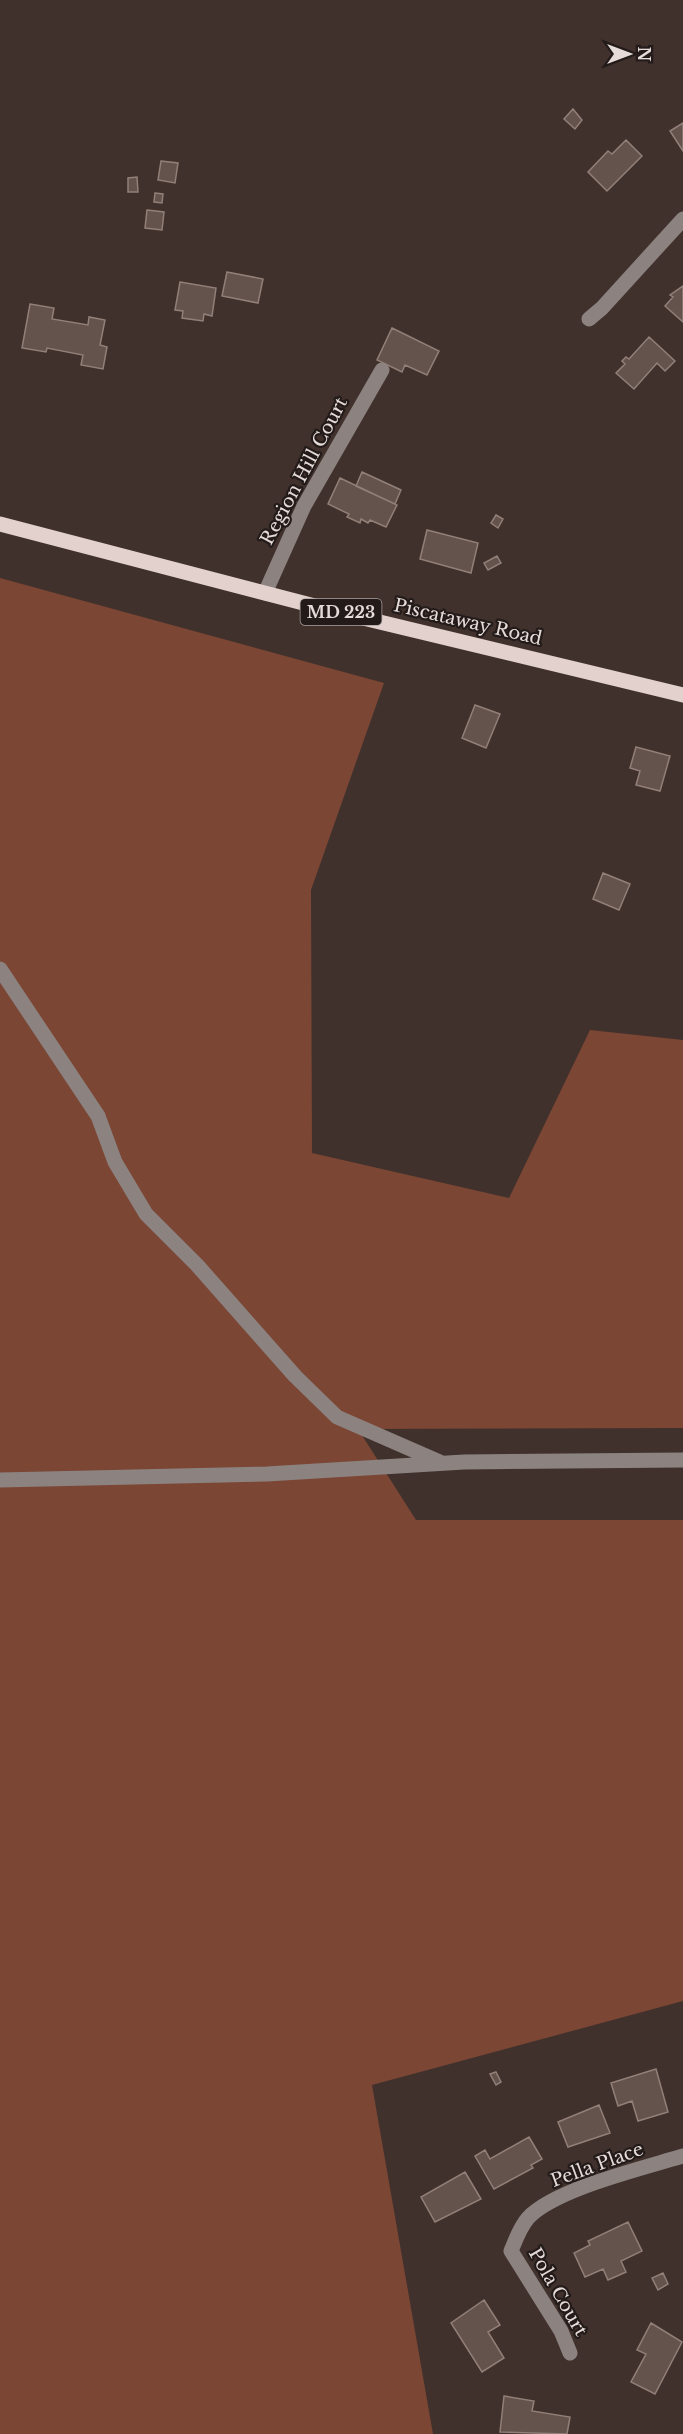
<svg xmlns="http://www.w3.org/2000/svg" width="683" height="2434" font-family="'Libre Baskerville',serif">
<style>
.green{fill:#7b4634}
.building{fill:#64534d;stroke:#917f78;stroke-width:1.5}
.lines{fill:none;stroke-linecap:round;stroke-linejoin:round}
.minor{stroke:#8c8381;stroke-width:15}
.major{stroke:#e2d1cc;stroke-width:15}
.labels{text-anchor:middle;stroke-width:4.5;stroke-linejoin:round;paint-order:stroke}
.shield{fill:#221b19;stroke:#aaa19f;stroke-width:1.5}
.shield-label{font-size:16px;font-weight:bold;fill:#e5dbd8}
.street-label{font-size:18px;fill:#e5dbd8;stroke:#221b19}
</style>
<rect width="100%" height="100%" fill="#41312c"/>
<path class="green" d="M 0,578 L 384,683 L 311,890 L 312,1153 L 509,1198 L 590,1030 L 683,1040 L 683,1428 L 358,1429 L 416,1520 L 683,1520 L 683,2001 L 372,2085 L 433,2434 L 0,2434 Z"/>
<path class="building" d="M 573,109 L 582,120 L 575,129 L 564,119 Z
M 683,123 L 683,151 L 670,131 Z
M 626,140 L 642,156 L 607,191 L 588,172 L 608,151 L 612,154 Z
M 161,161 L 178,163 L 175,183 L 158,180 Z
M 137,177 L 138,192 L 128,192 L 128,178 Z
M 155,193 L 163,194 L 162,203 L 154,202 Z
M 147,210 L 164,212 L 162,230 L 145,228 Z
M 227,272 L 263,279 L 258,303 L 222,296 Z
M 180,282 L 216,288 L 212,316 L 204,314 L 203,321 L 182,318 L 183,311 L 175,310 Z
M 683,286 L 683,322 L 665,306 L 673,297 L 670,295 Z
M 30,304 L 54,308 L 52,319 L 88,325 L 89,317 L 105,320 L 100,345 L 107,347 L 103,369 L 81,365 L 83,355 L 47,348 L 46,352 L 22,348 Z
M 392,328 L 439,351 L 427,375 L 405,365 L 402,372 L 377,360 Z
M 649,337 L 675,361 L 665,371 L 657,363 L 634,389 L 616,373 L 625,364 L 622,361 L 626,357 L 629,359 Z
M 362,472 L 401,490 L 395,504 L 356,486 Z
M 340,478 L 397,505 L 386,527 L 370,520 L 368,523 L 361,519 L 360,523 L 347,517 L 349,514 L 328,504 Z
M 496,515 L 503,519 L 498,528 L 491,523 Z
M 427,530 L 478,543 L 471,573 L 420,559 Z
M 497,556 L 501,563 L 488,570 L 484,563 Z
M 475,705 L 500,714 L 486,748 L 462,738 Z
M 636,747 L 670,756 L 660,791 L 636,785 L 640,771 L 630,768 Z
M 603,873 L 630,884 L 619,910 L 593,899 Z
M 656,2069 L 668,2112 L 638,2121 L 632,2101 L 618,2106 L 611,2083 Z
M 496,2072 L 501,2082 L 496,2085 L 490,2074 Z
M 599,2105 L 610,2133 L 568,2147 L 558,2122 Z
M 529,2137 L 542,2159 L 531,2165 L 533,2168 L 494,2189 L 475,2156 L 485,2150 L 490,2159 Z
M 465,2172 L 481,2199 L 435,2222 L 421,2197 Z
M 628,2222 L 642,2251 L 621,2261 L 626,2272 L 608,2280 L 603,2269 L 585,2277 L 574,2253 L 590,2245 L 588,2241 Z
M 663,2273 L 668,2284 L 658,2290 L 652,2278 Z
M 484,2300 L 500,2325 L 488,2332 L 504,2358 L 482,2372 L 451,2323 Z
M 651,2323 L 682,2342 L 655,2394 L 631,2382 L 646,2354 L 637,2350 Z
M 504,2396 L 534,2401 L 532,2411 L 570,2417 L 567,2434 L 500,2432 Z"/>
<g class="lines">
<path class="minor" d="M 589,319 L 602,308 L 683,219
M 265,593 L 304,506 L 382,370
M 0,969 L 98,1116 L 115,1162 L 146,1214 L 197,1265 L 295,1376 L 337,1417 L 440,1462
M 0,1480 L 267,1474 L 464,1462 L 683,1460
M 570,2353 L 561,2331 L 511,2251 C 516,2239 520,2227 528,2218 C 555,2189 644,2168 683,2156"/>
<path class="major" d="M 0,524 L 334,611 L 683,695"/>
</g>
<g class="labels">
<rect class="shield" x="300.5" y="599" width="81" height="26" rx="4.5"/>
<g class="shield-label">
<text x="341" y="618">MD 223</text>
</g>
<g class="street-label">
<text transform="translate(304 471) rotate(-62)" y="6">Region Hill Court</text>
<text transform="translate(468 622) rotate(13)" y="6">Piscataway Road</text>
<text transform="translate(597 2165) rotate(-20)" y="6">Pella Place</text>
<text transform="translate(558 2292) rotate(60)" y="6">Pola Court</text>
</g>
</g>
<g transform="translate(629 54) rotate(90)" stroke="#221b19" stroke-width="4.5" paint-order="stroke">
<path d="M0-4.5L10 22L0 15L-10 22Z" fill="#e5dbd8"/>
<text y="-9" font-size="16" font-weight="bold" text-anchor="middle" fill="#e5dbd8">N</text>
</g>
</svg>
